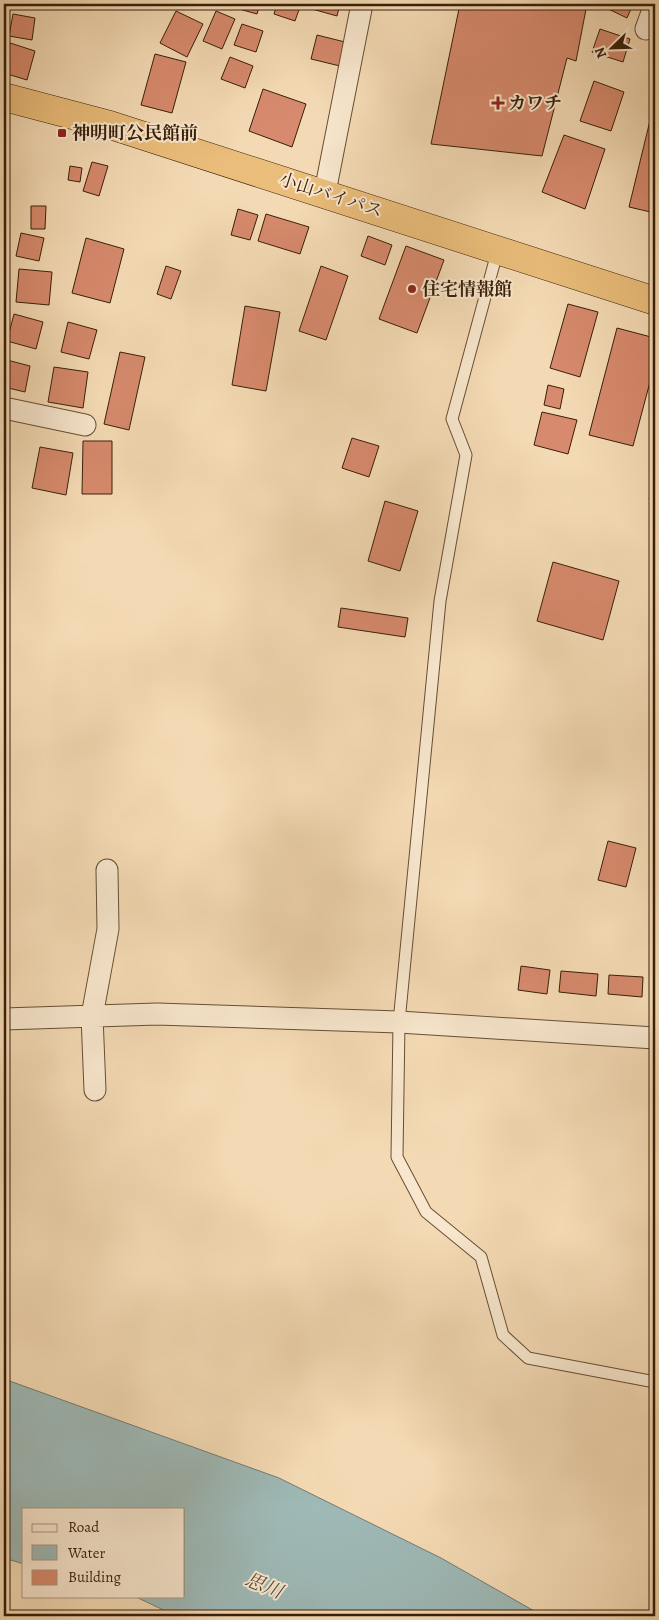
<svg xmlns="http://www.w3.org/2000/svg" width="659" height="1620" font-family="Alegreya,'Noto Serif JP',serif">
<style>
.water{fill:#9eb9b6;stroke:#757b71}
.building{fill:#d78a6d;stroke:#381f09}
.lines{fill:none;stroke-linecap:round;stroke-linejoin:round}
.lane-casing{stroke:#674e34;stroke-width:13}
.street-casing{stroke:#674e34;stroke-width:23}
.highway-casing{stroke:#381f09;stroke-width:29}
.lane{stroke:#f8e7ce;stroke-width:11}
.street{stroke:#f8e7ce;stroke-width:21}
.highway{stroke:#eabd7a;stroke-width:28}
.poi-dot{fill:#8f2418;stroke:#f8e7ce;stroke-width:2}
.labels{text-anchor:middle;stroke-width:4;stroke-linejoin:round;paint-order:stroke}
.poi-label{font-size:18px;font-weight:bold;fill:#381f09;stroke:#f8e7ce;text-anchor:start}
.street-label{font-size:18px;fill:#381f09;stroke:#f8e7ce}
.water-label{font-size:19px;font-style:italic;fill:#574d3d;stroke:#f8e7ce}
</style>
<rect width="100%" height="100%" fill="#f4dab4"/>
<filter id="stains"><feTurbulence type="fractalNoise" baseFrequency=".004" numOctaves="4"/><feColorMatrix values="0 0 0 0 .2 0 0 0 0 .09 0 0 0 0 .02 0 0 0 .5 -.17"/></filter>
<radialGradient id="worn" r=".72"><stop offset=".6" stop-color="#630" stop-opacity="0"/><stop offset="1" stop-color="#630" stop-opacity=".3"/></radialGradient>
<path class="water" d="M 4,1379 L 279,1478 L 441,1558 L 543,1616 L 176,1616 L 134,1596 L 184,1596 L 184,1509 L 24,1509 L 24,1564 L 4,1558 Z"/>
<path class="building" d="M 233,4 L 260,4 L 257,14 L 232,7 Z
M 277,4 L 301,4 L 295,21 L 274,14 Z
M 313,4 L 340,4 L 337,16 L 312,9 Z
M 460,4 L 587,4 L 576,61 L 567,58 L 542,156 L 431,144 Z
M 598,4 L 633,4 L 627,18 Z
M 176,11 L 203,24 L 187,57 L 160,43 Z
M 216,11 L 235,19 L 222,49 L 203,41 Z
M 13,14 L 35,18 L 32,40 L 9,36 Z
M 242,24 L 263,31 L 256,52 L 234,45 Z
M 600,29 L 630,39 L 623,62 L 592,52 Z
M 317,35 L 345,42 L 340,66 L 311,59 Z
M 653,36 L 655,36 L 655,67 L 650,67 Z
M 4,41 L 35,51 L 27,80 L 4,73 Z
M 155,54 L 186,62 L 172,113 L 141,105 Z
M 230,57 L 253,66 L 245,88 L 221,79 Z
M 594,81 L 624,92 L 611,131 L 580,121 Z
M 263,89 L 306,104 L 292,147 L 249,131 Z
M 655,100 L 655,213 L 629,207 Z
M 564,135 L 605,149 L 585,209 L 542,192 Z
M 92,162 L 108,166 L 99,196 L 83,191 Z
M 70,166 L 82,168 L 80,182 L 68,180 Z
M 31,206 L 46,206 L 45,229 L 31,229 Z
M 238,209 L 258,215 L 250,240 L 231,235 Z
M 266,214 L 309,227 L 300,254 L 258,241 Z
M 21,233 L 44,238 L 39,261 L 16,256 Z
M 368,236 L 392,245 L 385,265 L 361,256 Z
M 86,238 L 124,249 L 110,303 L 72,293 Z
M 406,246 L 444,260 L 417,333 L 379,319 Z
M 166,266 L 181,271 L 171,299 L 157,294 Z
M 321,266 L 348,276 L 326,340 L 299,331 Z
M 19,269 L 52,272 L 49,305 L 16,302 Z
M 568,304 L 598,312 L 580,377 L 550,368 Z
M 245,306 L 280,312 L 266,391 L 232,385 Z
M 14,314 L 43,322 L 36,349 L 7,341 Z
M 68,322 L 97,330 L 89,359 L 61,352 Z
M 617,328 L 655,338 L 655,363 L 633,446 L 589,435 Z
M 120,352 L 145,357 L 129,430 L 104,424 Z
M 7,360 L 30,366 L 25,392 L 4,387 Z
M 54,367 L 88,372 L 83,408 L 48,402 Z
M 548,385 L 564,389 L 560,409 L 544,405 Z
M 542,412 L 577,420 L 568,454 L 534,445 Z
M 352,438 L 379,446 L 369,477 L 342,468 Z
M 83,441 L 112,441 L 112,494 L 82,494 Z
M 40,447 L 73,453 L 66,495 L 32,488 Z
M 655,481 L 655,502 L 649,499 Z
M 385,501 L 418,511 L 400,571 L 368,561 Z
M 553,562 L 619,581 L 603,640 L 537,621 Z
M 341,608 L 408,618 L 405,637 L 338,627 Z
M 608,841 L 636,848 L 626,887 L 598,880 Z
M 655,867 L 655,890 L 652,889 Z
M 521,966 L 550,970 L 547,994 L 518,990 Z
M 561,971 L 598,974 L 596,996 L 559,992 Z
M 609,975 L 643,977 L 642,997 L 608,994 Z"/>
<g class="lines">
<g class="lane-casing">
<path id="lane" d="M 498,249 L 452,419 L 466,455 L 440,601 L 399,1022 L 397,1157 L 426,1212 L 481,1257 L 503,1335 L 528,1358 L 655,1382"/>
</g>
<g class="street-casing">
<path id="street" d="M 646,29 L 655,4
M 325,192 L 362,4
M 4,408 L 85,425
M 4,1019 L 157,1014 L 399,1022 L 655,1038
M 95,1090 L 92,1016 L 108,929 L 107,870"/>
</g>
<g class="highway-casing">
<path id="highway" d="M 4,97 L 110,125 L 655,301"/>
</g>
<use href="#lane" class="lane"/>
<use href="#street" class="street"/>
<use href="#highway" class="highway"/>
</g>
<g class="poi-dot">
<path d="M495.5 95.5h5v5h5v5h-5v5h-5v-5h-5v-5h5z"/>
<rect x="57" y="128" width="10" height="10" rx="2.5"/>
<circle cx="412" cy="289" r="5"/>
</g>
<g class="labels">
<g class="poi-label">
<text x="508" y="109">カワチ</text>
<text x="72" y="139">神明町公民館前</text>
<text x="422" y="295">住宅情報館</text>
</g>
<g class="street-label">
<text transform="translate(331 195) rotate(18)" y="6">小山バイパス</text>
</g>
<g class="water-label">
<text transform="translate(264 1585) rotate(22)" y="7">思川</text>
</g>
</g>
<rect width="659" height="1620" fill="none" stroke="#f4dab4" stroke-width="20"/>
<rect x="5" y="5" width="649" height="1610" fill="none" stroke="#381f09" stroke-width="2.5"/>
<rect x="10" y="10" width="639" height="1600" fill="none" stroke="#381f09"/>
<rect x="22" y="1508" width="162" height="90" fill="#f8e7ce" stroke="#ab977f"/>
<rect x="32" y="1524" width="25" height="8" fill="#f8e7ce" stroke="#ab977f"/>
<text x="68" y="1532" font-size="15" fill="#381f09">Road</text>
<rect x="32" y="1545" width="25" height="15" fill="#9eb9b6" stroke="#ab977f"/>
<text x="68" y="1558" font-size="15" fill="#381f09">Water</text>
<rect x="32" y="1570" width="25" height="15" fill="#d78a6d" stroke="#ab977f"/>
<text x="68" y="1582" font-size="15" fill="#381f09">Building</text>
<g transform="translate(612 48) rotate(247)" stroke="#f8e7ce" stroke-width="4" paint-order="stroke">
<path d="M0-4L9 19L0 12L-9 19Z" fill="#381f09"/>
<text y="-8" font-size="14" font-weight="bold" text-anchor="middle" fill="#381f09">N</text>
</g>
<rect width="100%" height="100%" filter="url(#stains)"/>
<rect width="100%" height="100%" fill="url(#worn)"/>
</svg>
